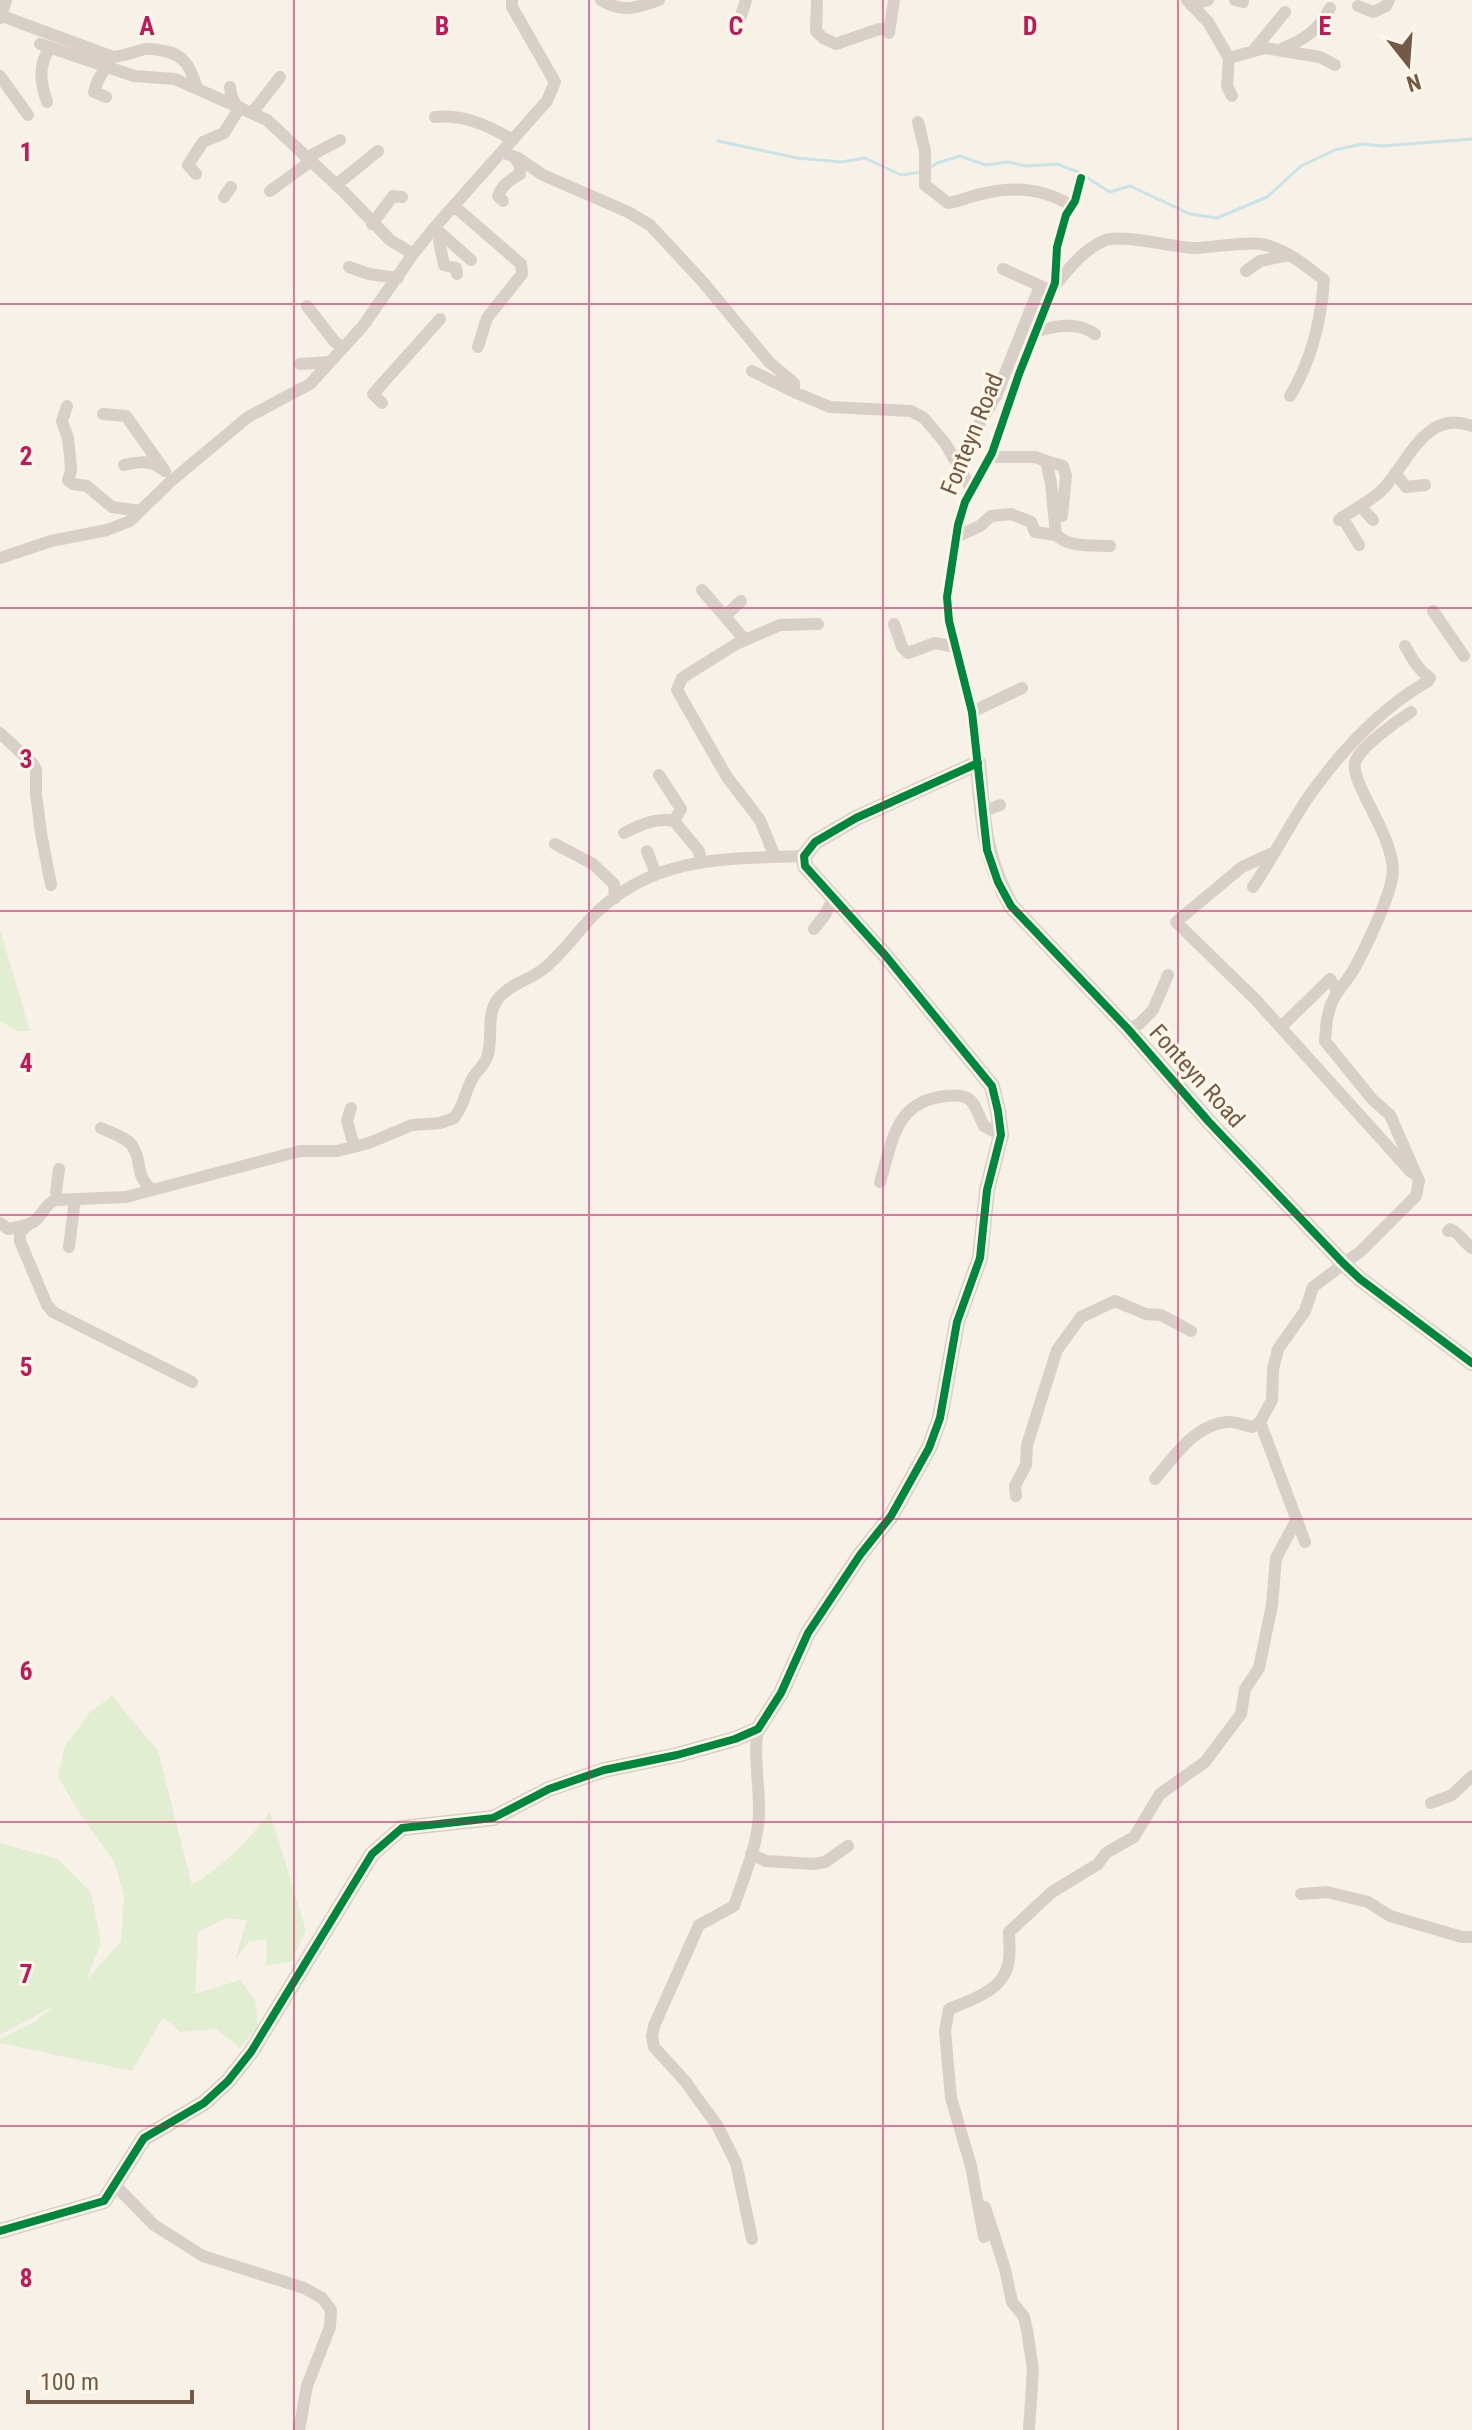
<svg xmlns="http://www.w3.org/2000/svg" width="1472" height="2430" font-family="'Roboto Condensed',sans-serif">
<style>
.green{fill:#e1eed1}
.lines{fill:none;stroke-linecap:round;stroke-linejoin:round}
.stream{stroke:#c9e4e7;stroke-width:3}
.minor{stroke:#d8cfc9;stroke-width:12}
.tertiary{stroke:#d8cfc9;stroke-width:16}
.cycleway-casing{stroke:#fff7e8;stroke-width:13}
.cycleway{stroke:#00873e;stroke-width:8}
.grid{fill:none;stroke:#c2185b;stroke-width:2;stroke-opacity:0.55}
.labels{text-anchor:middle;stroke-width:6;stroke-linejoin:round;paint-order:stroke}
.street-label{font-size:24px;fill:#755947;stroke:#fff7e8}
.grid-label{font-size:26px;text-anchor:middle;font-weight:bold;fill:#c2185b;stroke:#fff7e8;stroke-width:6;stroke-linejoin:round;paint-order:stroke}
</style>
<rect width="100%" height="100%" fill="#f7f1e7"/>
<path class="green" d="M 0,930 L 30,1031 L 17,1031 L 0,1021 Z
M 112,1696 L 158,1751 L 192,1885 C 222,1867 249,1840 270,1812 L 306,1931 L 291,1962 L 266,1965 L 267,1939 L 249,1942 L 235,1960 L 247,1920 L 226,1918 L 198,1932 L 195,1994 L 240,1980 L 255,2000 L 258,2026 L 240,2048 L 216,2029 L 180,2032 L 163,2017 L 132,2071 L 0,2043 L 0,2039 L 36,2021 L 54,2006 L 0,2035 L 0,1843 L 58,1859 L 91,1893 L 101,1943 L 86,1981 L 121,1941 L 124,1897 L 115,1863 L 82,1817 L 58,1777 L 65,1746 L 90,1712 Z"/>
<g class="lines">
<path class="stream" d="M 718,141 L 797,158 L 841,162 L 865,158 L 901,175 L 922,172
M 928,169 L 937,163 L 960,156 L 986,165 L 1008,162 L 1026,166 L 1057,164 L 1078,172 L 1110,192 L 1130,186 L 1190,214 L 1217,218 L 1267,197 L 1301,166 L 1335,150 L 1362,144 L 1382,146 L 1472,139"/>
<path class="minor" d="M 601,0 C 621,13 638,8 659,0
M 817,0 L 816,31 L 823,38 L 836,44 L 879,29 L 885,29 L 889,33 L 894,0
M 1187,0 L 1208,22 L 1229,58 L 1227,86 L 1232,96
M 1235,0 L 1243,2
M 1191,5 L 1208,0
M 1358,6 L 1373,12 L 1386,6 L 1389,0
M 2,16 L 113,57 C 125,56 133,52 145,49 C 151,48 158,50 164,51 C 185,54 191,69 197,88
M 741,16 L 746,0
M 0,18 L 6,0
M 40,44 L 134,76 L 175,79 L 267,120 L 343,191 L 390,240 L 413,254
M 1283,48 C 1304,40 1320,29 1330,8
M 1253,51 L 1285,12
M 1229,58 L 1265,48 L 1320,57 L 1335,65
M 0,76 L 28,115
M 230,87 L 231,94 L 236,106
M 106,97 L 94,92 L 98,80 L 106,67
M 47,102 C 40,81 38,66 50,47
M 252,113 L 280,77
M 435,117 C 464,114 489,126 513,140
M 918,122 L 925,151 L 925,185 L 948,203 C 961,201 973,195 986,193 C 1016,186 1046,190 1072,206
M 502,152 L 518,158 L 543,175 L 628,212 L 650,225 L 703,282 L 769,362 L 794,383 L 794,392
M 306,158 L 340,140
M 196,174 L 188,165 L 203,142 L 224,133 L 240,107
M 336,185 L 378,151
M 270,191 L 310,162
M 224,197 L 231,187
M 503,201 L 498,196 C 502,185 510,180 520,174 L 520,166 L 515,158
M 454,206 L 521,264 L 522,274 L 487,318 L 478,347
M 372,224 L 393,196 L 402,197
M 437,230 L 471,260
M 443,235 L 439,241 L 444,265 L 456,268 L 457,274
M 349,267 L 369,274 L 398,278
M 1003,269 L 1045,288
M 1246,271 L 1260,261 L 1290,255
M 1058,282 C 1070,267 1084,250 1103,241 C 1120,233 1172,247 1193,248 C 1214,248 1243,241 1261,244 C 1285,248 1305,265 1324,280 C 1321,322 1312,360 1290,396
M 307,306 L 334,341 L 343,348
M 1036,331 C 1057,326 1076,321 1095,334
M 300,364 L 330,362
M 752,371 L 794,392 L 830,407 L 911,411 L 924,418 L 945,443 L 972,490
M 382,403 L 373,394 L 440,319
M 67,406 L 62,421 L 68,438 L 70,456 L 71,471 L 68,480 L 73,484 L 87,486 L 112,507 L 140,511
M 103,414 L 126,416 L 165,471
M 990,457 L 1035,457 L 1046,461 L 1051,483 L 1056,535 C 1070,548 1092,545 1110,546
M 1046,461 L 1063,466 L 1066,476 L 1062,516
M 958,464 L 964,450 L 996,396 L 1040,286
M 124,465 C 138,462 150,459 162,469
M 1395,473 L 1406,487 L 1425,485
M 1360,506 L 1373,520
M 1342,517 L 1359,545
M 1339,520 C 1353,509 1368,503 1381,491 C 1408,465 1424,408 1472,426
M 956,537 L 980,526 L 991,516 L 1011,514 L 1031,522 L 1035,532 L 1056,535
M 0,558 L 51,541 L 107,530 L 130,521 L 170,482 L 248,417 L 310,384 L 363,326 L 413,254 L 434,228 L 547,101 L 555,82 L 512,7 L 512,0
M 702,590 L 745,640
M 1433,611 L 1464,656
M 726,615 L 741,601
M 894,624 L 902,647 L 908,653 L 935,643 L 955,647
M 1405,646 C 1412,658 1418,670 1430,678
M 972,712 L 1022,688
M 0,733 L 33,764 L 36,770 L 36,794 L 41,833 L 51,885
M 978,763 L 972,712 L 949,621 L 947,597 L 958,525 L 965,502 L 992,453 L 1019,374 L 1055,283 L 1057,247 L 1066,215 L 1075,201 L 1081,178
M 659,775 L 681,809 L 674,821
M 982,812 L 1000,805
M 624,833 C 640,825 656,817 674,821 L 699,851 L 701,861
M 555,844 L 593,864 L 614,884 L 615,898
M 647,851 L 656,874
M 1275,852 L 1242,867 L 1176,922 L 1256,1000 L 1411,1172
M 775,857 L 760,820 L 727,777 L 677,690 L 682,678 L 736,644 L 780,625 L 818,624
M 1253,887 C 1271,860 1287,830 1305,802 C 1338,754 1378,710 1428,681
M 814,929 L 825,915 L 834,897
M 1281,1027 L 1330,979 L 1337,991
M 1128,1029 L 1139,1024 L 1153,1010 L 1168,975
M 351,1108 L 347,1121 L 354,1146
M 101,1128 C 111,1133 130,1138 134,1149 C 143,1166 134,1173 152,1190
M 880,1182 C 893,1140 895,1101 946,1096 C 975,1093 973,1104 984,1126 L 1001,1135
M 56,1192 L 59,1169
M 0,1223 L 8,1229 C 17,1227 29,1226 36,1220 C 44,1212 45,1205 55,1200 L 126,1197 L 300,1151 L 337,1151 L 369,1143 L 412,1125 L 440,1123 L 454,1118 C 464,1106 465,1092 472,1079 C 477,1070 486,1065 488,1054 C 493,1036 486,1016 497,1000 C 509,984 527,981 542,970 C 563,954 578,930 597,912 C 657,855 727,859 804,856
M 28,1225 L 20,1232 L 20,1241 L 47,1305 L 53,1312 L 192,1382
M 1448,1231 L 1450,1229 C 1460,1233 1463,1242 1472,1248
M 69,1247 L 75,1200
M 1260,1422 L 1305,1542
M 1155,1479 C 1175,1456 1194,1425 1227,1422 C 1234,1421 1244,1425 1252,1427 L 1260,1422 L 1272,1400 L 1273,1369 L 1278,1349 L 1305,1311 L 1313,1287 L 1361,1251 L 1416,1196 L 1419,1181 L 1390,1115 L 1372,1099 L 1325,1041 C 1326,1031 1326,1020 1329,1011 C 1333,994 1346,983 1354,969 C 1366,947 1387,903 1392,879 C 1400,840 1346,781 1356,760 C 1363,745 1397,721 1411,712
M 1016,1496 L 1015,1486 L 1026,1465 L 1027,1445 L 1057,1350 L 1081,1317 L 1115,1301 L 1146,1314 L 1161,1315 L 1191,1331
M 1431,1803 L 1452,1795 L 1472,1776
M 751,1854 L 766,1861 L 814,1864 L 825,1862 L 848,1846
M 1301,1894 L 1327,1892 L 1368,1902 L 1390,1916 L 1462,1937 L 1472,1937
M 114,2184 L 154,2225 L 203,2256 L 304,2288 L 322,2298 L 331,2310 L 330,2327 L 307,2386 L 299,2430
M 985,2207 L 1005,2269 L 1012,2302 L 1024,2317 L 1027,2330 L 1033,2369 L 1029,2430
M 984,2237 L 971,2166 L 951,2098 L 945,2031 L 949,2009 C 971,2000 1002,1991 1008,1965 C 1011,1955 1009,1943 1009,1932 L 1052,1892 L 1098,1864 L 1106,1853 L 1134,1837 L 1160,1794 L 1205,1762 L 1241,1714 L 1245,1689 L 1259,1668 L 1272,1605 L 1276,1558 L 1297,1519
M 752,2239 L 736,2163 L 717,2125 L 700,2102 L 685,2081 L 654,2047 L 652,2036 L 654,2026 L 699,1925 L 734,1906 C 744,1877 757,1847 759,1816 C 760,1786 753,1758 758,1729"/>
<path class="tertiary" d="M 0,2231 L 104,2201 L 144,2138 L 204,2103 L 228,2081 L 251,2052 L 372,1854 L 402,1828 L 493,1818 L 549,1789 L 604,1770 L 677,1755 L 735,1739 L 758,1729 L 781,1693 L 808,1633 L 860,1555 L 891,1516 L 929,1448 L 940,1418 L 957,1322 L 980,1258 L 987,1190 L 1001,1135 L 998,1111 L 992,1086 L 885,955 L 805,866 L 804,856 L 815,842 L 856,818 L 978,763 C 983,819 983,855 1011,906 L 1128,1029 L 1209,1122 L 1343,1263 L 1360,1279 L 1472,1363"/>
<g class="cycleway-casing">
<path id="cycleway" d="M 1081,178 L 1075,201 L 1066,215 L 1057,247 L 1055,283 L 1019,374 L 992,453 L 965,502 L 958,525 L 947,597 L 949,621 L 972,712 L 987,850 L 998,882 L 1011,906 L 1128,1029 L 1209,1122 L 1343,1263 L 1360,1279 L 1472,1363
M 0,2231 L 104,2201 L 144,2138 L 204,2103 L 228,2081 L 251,2052 L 372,1854 L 402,1828 L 493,1818 L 549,1789 L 604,1770 L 677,1755 L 735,1739 L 758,1729 L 781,1693 L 808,1633 L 860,1555 L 891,1516 L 929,1448 L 940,1418 L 957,1322 L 980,1258 L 987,1190 L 1001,1135 L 998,1111 L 992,1086 L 885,955 L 805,866 L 804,856 L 815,842 L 856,818 L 978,763"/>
</g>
<use href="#cycleway" class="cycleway"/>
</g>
<path class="grid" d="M 294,0 L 294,2430M 589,0 L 589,2430M 883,0 L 883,2430M 1178,0 L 1178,2430M 0,304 L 1472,304M 0,608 L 1472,608M 0,911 L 1472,911M 0,1215 L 1472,1215M 0,1519 L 1472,1519M 0,1822 L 1472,1822M 0,2126 L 1472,2126"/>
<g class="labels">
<g class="street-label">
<text transform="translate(972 434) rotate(-68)" y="8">Fonteyn Road</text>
<text transform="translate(1197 1076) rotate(48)" y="8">Fonteyn Road</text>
</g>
</g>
<g class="grid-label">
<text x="147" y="35">A</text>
<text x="442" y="35">B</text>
<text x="736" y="35">C</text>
<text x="1030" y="35">D</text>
<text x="1325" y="35">E</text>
<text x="26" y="161">1</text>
<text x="26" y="465">2</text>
<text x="26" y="768">3</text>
<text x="26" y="1072">4</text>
<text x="26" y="1376">5</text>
<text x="26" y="1680">6</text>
<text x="26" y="1983">7</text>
<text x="26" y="2287">8</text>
</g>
<g transform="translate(1408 64) rotate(163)" stroke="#fff7e8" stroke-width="6" paint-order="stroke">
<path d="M0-6L14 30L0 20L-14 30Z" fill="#755947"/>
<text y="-12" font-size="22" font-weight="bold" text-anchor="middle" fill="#755947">N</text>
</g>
<path d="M28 2390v12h164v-12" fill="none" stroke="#755947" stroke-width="4"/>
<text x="40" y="2390" font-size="24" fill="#755947" stroke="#fff7e8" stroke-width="6" paint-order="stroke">100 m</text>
</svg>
